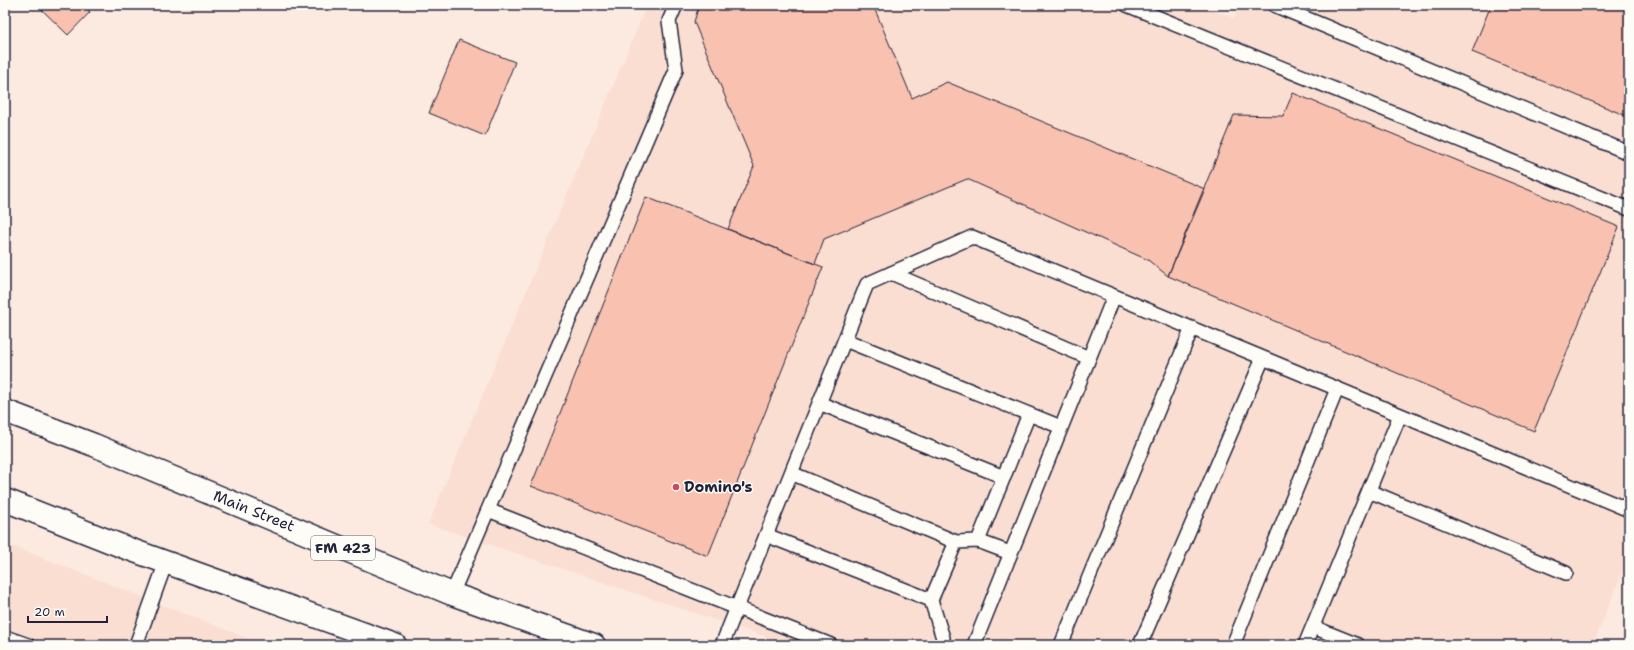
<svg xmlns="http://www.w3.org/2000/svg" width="1634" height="650" font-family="'Shantell Sans',sans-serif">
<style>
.built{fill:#fbded2}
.building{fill:#f9c1af;stroke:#22223b}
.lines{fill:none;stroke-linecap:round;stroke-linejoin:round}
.lane-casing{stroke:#22223b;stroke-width:16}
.primary-casing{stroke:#22223b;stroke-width:25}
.lane{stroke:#fdfcf7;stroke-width:13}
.primary{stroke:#fdfcf7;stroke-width:22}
.poi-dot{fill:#d1495b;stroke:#fdfcf7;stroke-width:1.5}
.labels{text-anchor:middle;stroke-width:3;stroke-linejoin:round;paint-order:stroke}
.shield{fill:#fdfcf7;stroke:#646373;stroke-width:1}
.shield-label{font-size:14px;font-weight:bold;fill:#22223b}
.poi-label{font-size:15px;font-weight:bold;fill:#22223b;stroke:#fdfcf7;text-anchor:start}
.street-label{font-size:15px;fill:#22223b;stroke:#fdfcf7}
</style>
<rect width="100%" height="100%" fill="#fceae1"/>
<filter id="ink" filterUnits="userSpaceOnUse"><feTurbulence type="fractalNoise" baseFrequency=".025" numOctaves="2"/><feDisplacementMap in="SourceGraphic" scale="8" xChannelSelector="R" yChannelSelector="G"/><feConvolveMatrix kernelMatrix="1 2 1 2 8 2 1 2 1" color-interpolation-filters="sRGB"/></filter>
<g filter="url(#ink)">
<path class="built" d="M 647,5 L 1202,5 L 1234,18 L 1240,5 L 1629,5 L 1629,556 L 1593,645 L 790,645 L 428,524 Z
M 5,543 L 265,645 L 5,645 Z"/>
<path class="building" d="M 37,5 L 84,5 L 90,12 L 68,35 Z
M 699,5 L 873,5 L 912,98 L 947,82 L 1205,189 L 1168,276 L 1148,260 L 967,179 L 824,239 L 815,264 L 728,229 L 754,166 L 694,22 Z
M 1491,5 L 1629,5 L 1629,117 L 1472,52 Z
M 459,40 L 515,62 L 485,136 L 429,113 Z
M 1293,93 L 1619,227 L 1534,431 L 1168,276 L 1234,115 L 1283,116 Z
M 646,197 L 823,267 L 708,556 L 531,486 Z"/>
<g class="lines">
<g class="lane-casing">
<path id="lane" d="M 1127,5 L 1629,209
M 1274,5 L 1629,153
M 891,273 L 1089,358
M 845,340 L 1061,427
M 819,403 L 1004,477
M 791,473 L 956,542
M 1369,491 L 1566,573
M 488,510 L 831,645
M 766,535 L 931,600 L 943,638 L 941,645
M 978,541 L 1010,553
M 452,594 L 676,70 L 669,21 L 676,5
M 931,600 L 956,542 L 978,541 L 1029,414
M 1313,627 L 1358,645
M 5,637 L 28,645
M 136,645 L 166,562
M 722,645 L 867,284 L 972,237 L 1629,510
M 974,645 L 1114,296
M 1061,645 L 1192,328
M 1140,645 L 1263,358
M 1233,645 L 1337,389
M 1305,645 L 1400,415"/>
</g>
<g class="primary-casing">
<path id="primary" d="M 5,411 L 94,445 L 452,594 L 594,645
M 5,500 L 129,549 L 395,645"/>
</g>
<use href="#lane" class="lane"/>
<use href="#primary" class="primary"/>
</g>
</g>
<circle class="poi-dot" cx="676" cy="487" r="4"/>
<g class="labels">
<rect class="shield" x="311" y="536" width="64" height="24" rx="3"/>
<g class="shield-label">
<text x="343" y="553">FM 423</text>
</g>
<g class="poi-label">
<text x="684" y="492">Domino's</text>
</g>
<g class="street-label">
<text transform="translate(254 511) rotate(22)" y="5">Main Street</text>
</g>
</g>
<rect width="1634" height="650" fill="none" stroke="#fdfcf7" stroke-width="20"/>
<rect x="10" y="10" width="1614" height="630" fill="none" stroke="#22223b" stroke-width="1.5" filter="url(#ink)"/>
<path d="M28 616v6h79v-6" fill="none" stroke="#22223b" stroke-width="2"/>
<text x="34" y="616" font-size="12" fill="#22223b" stroke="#fdfcf7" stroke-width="3" paint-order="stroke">20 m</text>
</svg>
